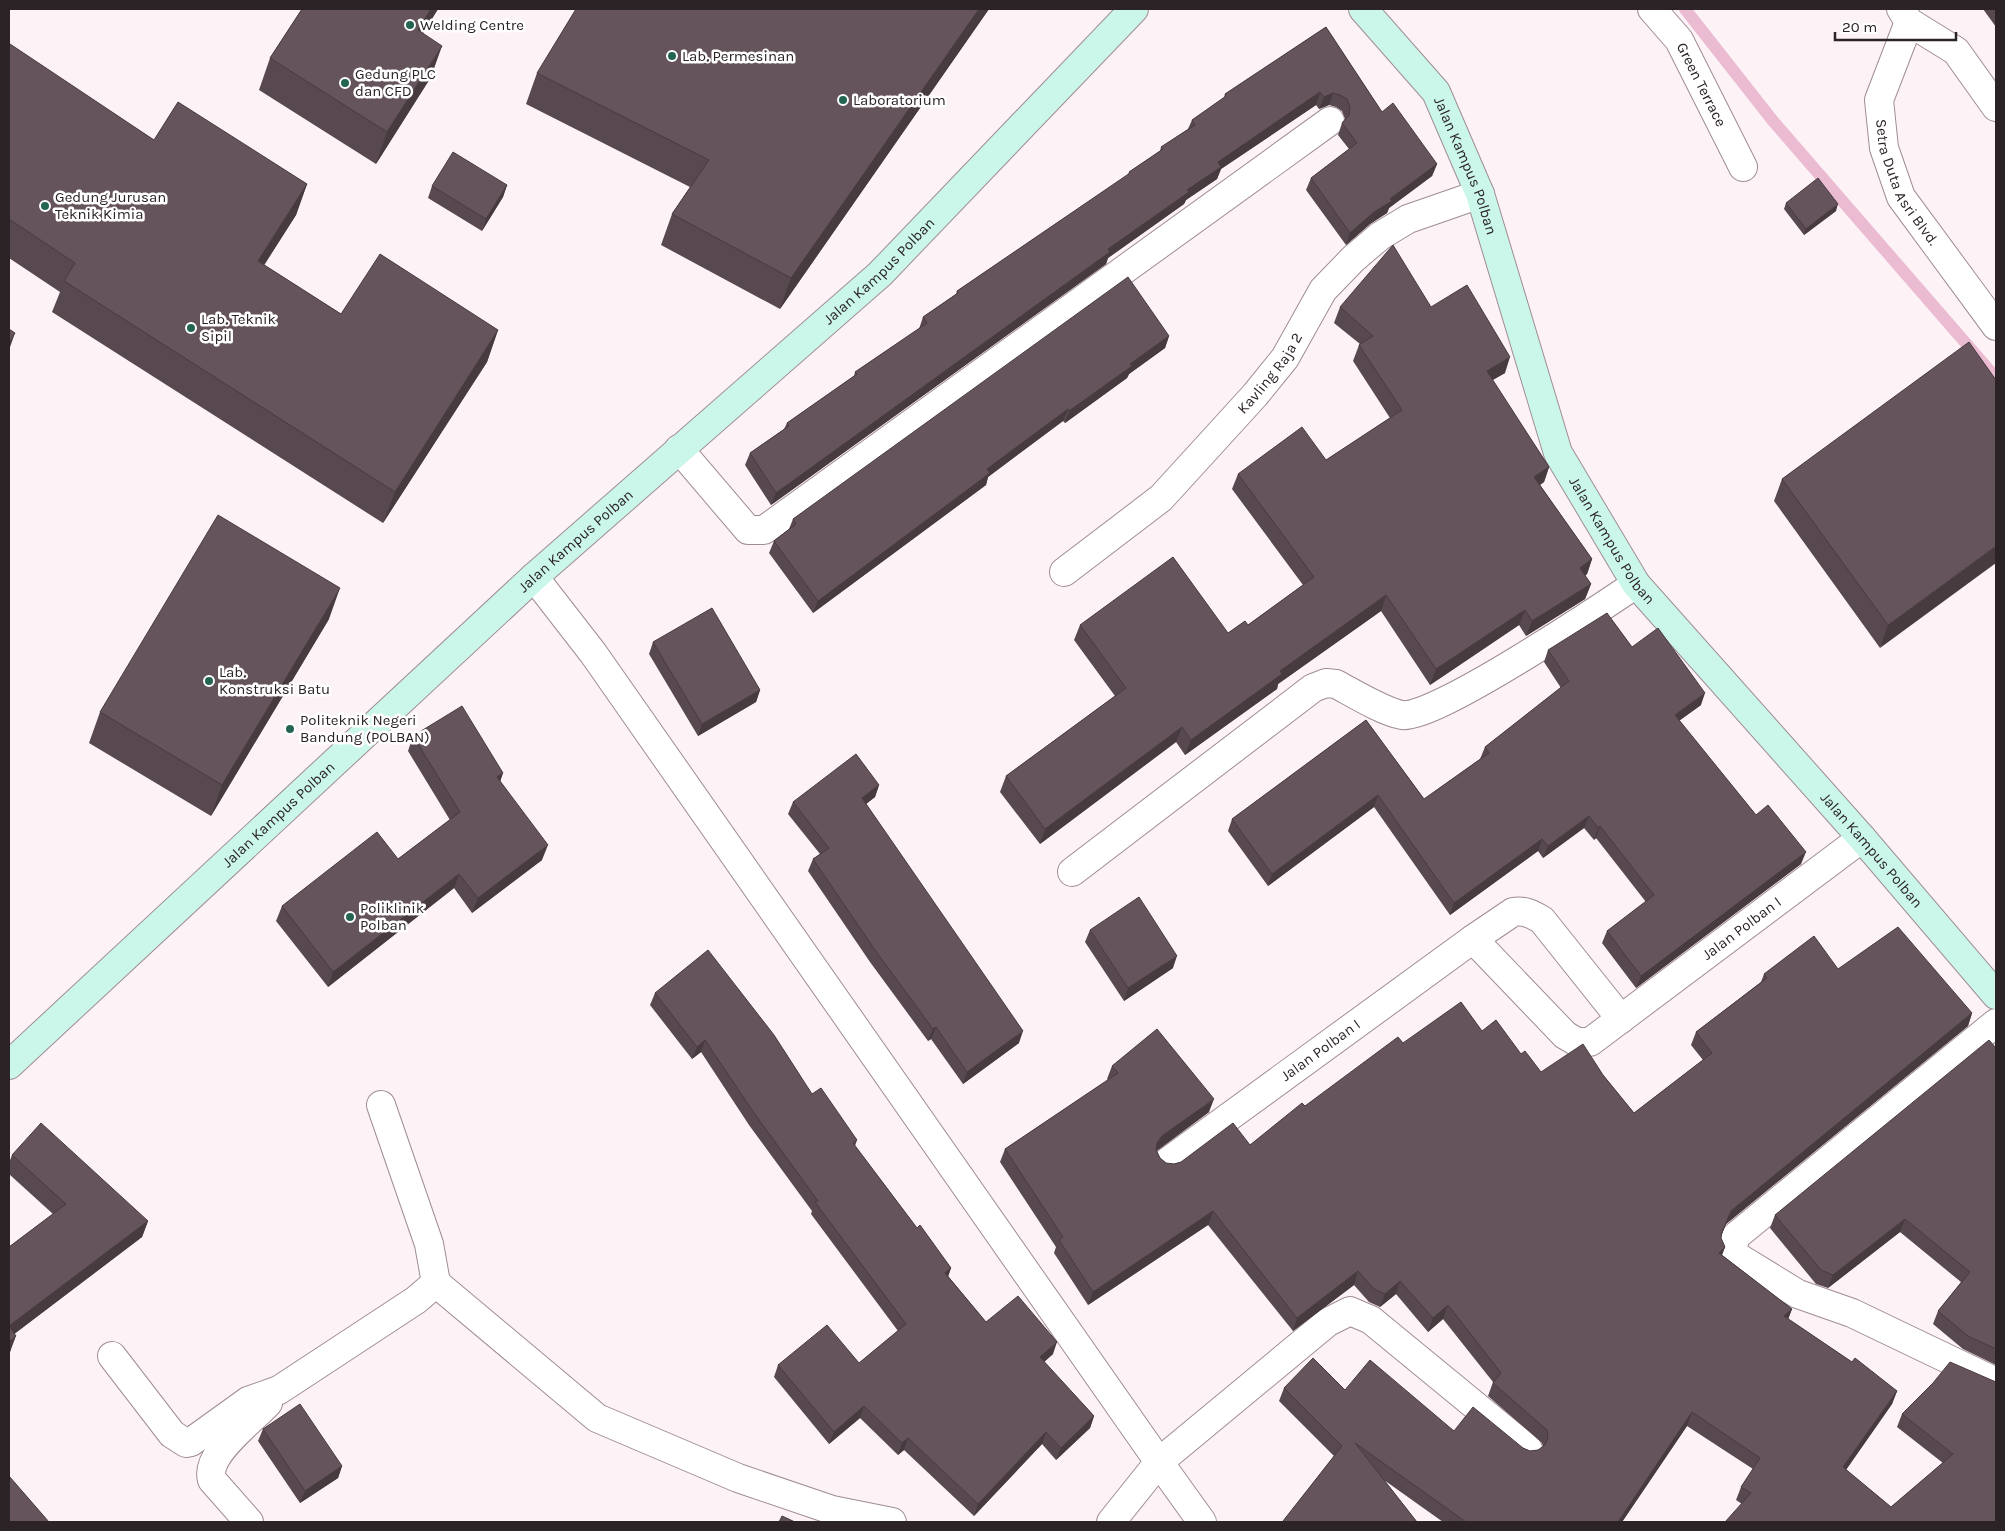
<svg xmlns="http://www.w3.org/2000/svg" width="2005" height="1531" font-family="Karla,sans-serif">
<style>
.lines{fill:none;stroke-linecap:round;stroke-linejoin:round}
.stream{stroke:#ebbbd1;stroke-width:12}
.street-casing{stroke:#a08c95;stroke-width:30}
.secondary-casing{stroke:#a08c95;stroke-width:30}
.street{stroke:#fff;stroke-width:28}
.secondary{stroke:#cbf6ea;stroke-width:28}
.wall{fill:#58484f}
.shaded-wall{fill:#473b40}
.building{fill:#66545c;stroke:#473b40}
.poi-dot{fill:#236452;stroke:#fff;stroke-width:2}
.labels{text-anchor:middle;stroke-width:5;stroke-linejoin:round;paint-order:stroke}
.poi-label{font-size:15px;fill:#2b2326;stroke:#fff;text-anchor:start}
.street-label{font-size:15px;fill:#2b2326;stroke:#fff}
</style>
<rect width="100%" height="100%" fill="#fdf3f7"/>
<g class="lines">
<path class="stream" d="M 1685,9 L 1773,121 L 1996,378"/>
<g class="street-casing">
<g id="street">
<path id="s1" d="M 1652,9 L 1679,40 L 1743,167"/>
<path d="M 1901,9 L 1909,22 L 1956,51 L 1996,107"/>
<path id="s2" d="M 1909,22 L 1879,100 L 1884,148 L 1901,197 L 1996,326"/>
<path d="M 679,449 L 748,530 L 764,530 L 1330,121"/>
<path id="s3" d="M 1064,572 L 1161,498 L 1214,440 L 1255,395 L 1285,358 L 1323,290 L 1353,259 L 1380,236 L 1408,219 L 1480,194"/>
<path d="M 534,577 L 593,653 L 1159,1462 L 1111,1522"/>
<path d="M 1072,872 L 1313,688 L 1326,683 L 1336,684 C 1353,693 1384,712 1402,715 C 1432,721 1602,607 1636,584"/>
<path d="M 1473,939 L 1513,912 C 1524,910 1532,914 1542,920 L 1621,1019"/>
<path d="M 1996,1023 L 1736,1236 L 1732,1249 L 1736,1256 L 1798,1294 L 1852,1313 L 1996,1382"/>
<path d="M 381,1105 L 429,1244 L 436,1283"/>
<path id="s4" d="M 1167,1162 L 1473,939 L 1565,1035 L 1577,1042 L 1590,1042 L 1862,838"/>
<path d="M 112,1356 L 172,1434 L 186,1443 L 191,1442 L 248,1401 L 279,1390 L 416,1300 L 436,1283 L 597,1418 L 738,1478 L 832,1510 L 892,1522"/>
<path d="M 249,1522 L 212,1480 C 204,1454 252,1421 268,1403"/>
<path d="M 1202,1522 L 1159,1462 L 1328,1322 L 1350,1311 L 1371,1320 L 1528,1449"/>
</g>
</g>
<g class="secondary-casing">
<g id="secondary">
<path id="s5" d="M 1363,9 L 1436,92 L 1480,194 L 1558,453 L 1636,584 L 1862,838 L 1996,995"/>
<path id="s6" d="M 9,1065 L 534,577 L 880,274 L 1134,9"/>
</g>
</g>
<use href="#street" class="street"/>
<use href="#secondary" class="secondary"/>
</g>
<path class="wall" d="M 302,9 L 438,9 L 423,33 L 431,77 L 376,164 L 259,90 L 270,58 Z
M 989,9 L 780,309 L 661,245 L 672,214 L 690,187 L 526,104 L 537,73 Z
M 1983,9 L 1996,9 L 1996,27 Z
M 1326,27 L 1382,112 L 1437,164 L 1432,176 L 1389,208 L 1387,213 L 1370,224 L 1346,245 L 1306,190 L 1311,178 L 1349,149 L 1338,135 L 1342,123 L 1345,119 L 1342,111 L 1336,107 L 1329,105 L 1319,109 L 1316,105 L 1221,169 L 1217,179 L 1186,200 L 1184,204 L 1108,258 L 1106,264 L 771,505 L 745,465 L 750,453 L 784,429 L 787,423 L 854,376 L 855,372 L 919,329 L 923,317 L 956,294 L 957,291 L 1128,175 L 1129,172 L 1160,151 L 1161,147 L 1188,129 L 1192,120 L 1224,98 L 1225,94 Z
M 9,46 L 154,140 L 307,184 L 296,215 L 264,265 L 341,314 L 498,330 L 487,362 L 383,523 L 52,312 L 60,292 L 9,258 Z
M 507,185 L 503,197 L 482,231 L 428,198 L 432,186 Z
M 1786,203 L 1836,211 L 1804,235 L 1784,209 Z
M 1340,307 L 1431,307 L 1505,373 L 1492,380 L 1549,467 L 1544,482 L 1540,485 L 1592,559 L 1587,574 L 1585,576 L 1591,584 L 1585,599 L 1526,636 L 1519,625 L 1430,685 L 1381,611 L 1278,684 L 1277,689 L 1185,755 L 1176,742 L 1040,844 L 1000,792 L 1006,776 L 1115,696 L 1074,640 L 1080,625 L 1228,633 L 1248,625 L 1303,585 L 1232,489 L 1238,474 L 1326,460 L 1390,418 L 1353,361 L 1359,345 L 1360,344 L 1334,323 Z
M 1169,336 L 1165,348 L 1129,374 L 1127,378 L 1065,423 L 1063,421 L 988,477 L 986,485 L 813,613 L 769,553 L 774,541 L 789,529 L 793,519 Z
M 1996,380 L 1880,648 L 1774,501 L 1782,479 Z
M 329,619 L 211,816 L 89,743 L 100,712 Z
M 653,642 L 760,690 L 756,702 L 698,736 L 649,654 Z
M 1632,647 L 1701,705 L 1679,721 L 1756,815 L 1801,864 L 1636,988 L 1602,943 L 1607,931 L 1646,902 L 1596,838 L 1594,840 L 1584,828 L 1543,858 L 1538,851 L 1450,915 L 1374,807 L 1268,886 L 1228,831 L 1232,819 L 1366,720 L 1424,799 L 1480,759 L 1485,747 L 1561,688 L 1544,662 L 1548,650 Z
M 413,736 L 503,773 L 500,781 L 542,860 L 472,913 L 454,888 L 328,987 L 276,921 L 282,906 L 398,859 L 450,820 L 408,751 Z
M 879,785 L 875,797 L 866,804 L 1019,1043 L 963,1084 L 931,1039 L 928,1041 L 870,962 L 808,871 L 813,859 L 820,854 L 788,814 L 793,802 Z
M 1090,930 L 1173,968 L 1124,1001 L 1085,942 Z
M 1838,969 L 1972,1013 L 1968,1026 L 1726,1224 L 1722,1234 L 1721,1238 L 1725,1247 L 1722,1255 L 1792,1309 L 1788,1319 L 1852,1362 L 1897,1391 L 1892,1404 L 1846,1470 L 1891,1507 L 1943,1463 L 1897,1427 L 1902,1414 L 1933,1383 L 1996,1522 L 1742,1504 L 1736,1500 L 1741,1487 L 1753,1469 L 1687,1426 L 1622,1522 L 1443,1522 L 1384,1480 L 1417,1522 L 1283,1522 L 1334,1456 L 1279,1401 L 1284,1388 L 1345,1390 L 1454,1431 L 1523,1448 L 1530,1451 L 1538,1450 L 1543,1447 L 1542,1443 L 1488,1396 L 1493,1382 L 1443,1319 L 1428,1332 L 1396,1294 L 1380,1307 L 1369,1302 L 1354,1285 L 1293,1331 L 1208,1225 L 1088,1305 L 1054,1253 L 1056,1247 L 1000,1162 L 1005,1149 L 1108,1080 L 1107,1079 L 1112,1066 L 1209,1112 L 1157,1151 L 1160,1158 L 1166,1163 L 1174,1164 L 1250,1145 L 1305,1106 L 1403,1043 L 1482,1031 L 1521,1054 L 1541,1072 L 1603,1075 L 1634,1113 L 1703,1060 L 1691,1045 L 1696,1032 L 1761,982 L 1764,974 Z
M 655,993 L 812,1094 L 857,1140 L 855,1146 L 917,1228 L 951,1268 L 948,1276 L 986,1322 L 1053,1354 L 1044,1362 L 1094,1416 L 1090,1428 L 1056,1460 L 1042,1444 L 974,1516 L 904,1450 L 898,1455 L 860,1418 L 829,1444 L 774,1377 L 778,1365 L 859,1363 L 898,1331 L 811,1214 L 812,1211 L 749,1125 L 701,1052 L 692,1059 L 650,1005 Z
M 1996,1048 L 1996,1365 L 1963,1349 L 1933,1324 L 1938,1311 L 1961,1282 L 1900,1232 L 1828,1288 L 1816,1284 L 1770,1228 L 1775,1215 Z
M 12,1155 L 148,1221 L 142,1237 L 14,1334 L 10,1352 L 9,1247 L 53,1214 L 9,1174 L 9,1163 Z
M 263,1429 L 342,1466 L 338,1478 L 300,1503 L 258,1441 Z"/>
<path class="shaded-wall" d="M 431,9 L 438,9 L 406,61 L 418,30 Z
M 979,9 L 989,9 L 780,309 L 791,278 Z
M 442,46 L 431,77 L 376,164 L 387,132 Z
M 1320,92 L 1316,105 L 1221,169 L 1217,179 L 1186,200 L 1184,204 L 1108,258 L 1106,264 L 771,505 L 776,493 L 1108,249 L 1218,162 Z
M 1333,93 L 1329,105 L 1319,109 L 1324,97 Z
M 1437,164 L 1432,176 L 1389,208 L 1387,213 L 1370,224 L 1346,245 L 1350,233 L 1390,199 Z
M 307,184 L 296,215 L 247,292 L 258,261 Z
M 507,185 L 503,197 L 482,231 L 486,219 Z
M 1838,204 L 1836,211 L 1804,235 L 1806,229 Z
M 498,330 L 487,362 L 383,523 L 395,492 Z
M 15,333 L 9,350 L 9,343 Z
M 1169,336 L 1165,348 L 1129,374 L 1127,378 L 1065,423 L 1069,411 L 1130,364 Z
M 1510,357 L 1505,373 L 1481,387 L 1487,371 Z
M 1068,409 L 1063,421 L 988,477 L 986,485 L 813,613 L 818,601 L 987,469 Z
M 1549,467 L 1544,482 L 1528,493 L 1534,477 Z
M 1996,546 L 1996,563 L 1880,648 L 1888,625 Z
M 1592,559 L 1587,574 L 1574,583 L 1580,568 Z
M 1591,584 L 1585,599 L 1526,636 L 1532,621 Z
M 340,588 L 329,619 L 211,816 L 222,785 Z
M 1386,595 L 1381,611 L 1278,684 L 1277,689 L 1185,755 L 1191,740 L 1280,671 Z
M 1525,610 L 1519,625 L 1430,685 L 1436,669 Z
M 760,690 L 756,702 L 698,736 L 702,724 Z
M 1705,693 L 1701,705 L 1670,727 L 1675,715 Z
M 1182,727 L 1176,742 L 1040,844 L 1045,829 Z
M 503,773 L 498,788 L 497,777 Z
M 879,785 L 875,797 L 857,811 L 862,798 Z
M 1378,795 L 1374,807 L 1268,886 L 1272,874 Z
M 1589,816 L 1584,828 L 1543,858 L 1548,846 Z
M 1600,826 L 1596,838 L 1594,840 L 1598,828 Z
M 1542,839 L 1538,851 L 1450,915 L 1454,903 Z
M 548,845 L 542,860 L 472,913 L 478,898 Z
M 1806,852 L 1801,864 L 1636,988 L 1641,976 Z
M 459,874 L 454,888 L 328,987 L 333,972 Z
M 1177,956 L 1173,968 L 1124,1001 L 1128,988 Z
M 1972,1013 L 1968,1026 L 1726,1224 L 1717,1245 L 1731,1211 Z
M 936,1027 L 931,1039 L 928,1041 L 933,1029 Z
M 1023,1031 L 1019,1043 L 963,1084 L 967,1072 Z
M 705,1040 L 701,1052 L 692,1059 L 697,1047 Z
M 1214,1099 L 1209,1112 L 1157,1150 L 1153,1156 L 1157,1143 L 1162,1136 Z
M 1213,1211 L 1208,1225 L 1088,1305 L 1093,1292 Z
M 1905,1219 L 1900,1232 L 1828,1288 L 1833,1275 Z
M 148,1221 L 142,1237 L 9,1338 L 9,1326 Z
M 1725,1247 L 1720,1260 L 1719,1253 Z
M 951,1268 L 947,1280 L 945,1273 Z
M 1358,1271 L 1354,1285 L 1293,1331 L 1297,1318 Z
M 1400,1281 L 1396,1294 L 1380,1307 L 1385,1294 Z
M 1448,1305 L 1443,1319 L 1428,1332 L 1433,1318 Z
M 1792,1309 L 1787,1322 L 1784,1316 Z
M 16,1336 L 10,1352 L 9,1353 L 9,1342 Z
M 1057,1342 L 1053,1354 L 1036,1369 L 1040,1357 Z
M 1897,1391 L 1892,1404 L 1838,1481 L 1843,1467 Z
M 864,1406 L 860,1418 L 829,1444 L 834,1432 Z
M 1692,1412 L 1687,1426 L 1622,1522 L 1618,1522 Z
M 1094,1416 L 1090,1428 L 1056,1460 L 1061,1448 Z
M 1046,1432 L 1042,1444 L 974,1516 L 978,1504 Z
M 908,1438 L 904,1450 L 898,1455 L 902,1443 Z
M 342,1466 L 338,1478 L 300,1503 L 305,1491 Z"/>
<path class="building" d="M 302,9 L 431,9 L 418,30 L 442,46 L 387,132 L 270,58 Z
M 576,9 L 979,9 L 791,278 L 672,214 L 709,160 L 537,73 Z
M 1326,27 L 1382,112 L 1393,103 L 1437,164 L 1390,199 L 1392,201 L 1374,212 L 1350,233 L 1311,178 L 1357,143 L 1342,123 L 1349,115 L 1350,107 L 1347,99 L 1340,95 L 1333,93 L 1324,97 L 1320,92 L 1218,162 L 1221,167 L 1187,190 L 1189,192 L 1108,249 L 1110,252 L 776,493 L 750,453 L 789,426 L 787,423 L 857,374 L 855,372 L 927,323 L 923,317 L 958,293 L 957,291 L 1130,173 L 1129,172 L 1163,149 L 1161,147 L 1195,125 L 1192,120 L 1226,96 L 1225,94 Z
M 10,44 L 154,140 L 178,102 L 307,184 L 258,261 L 341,314 L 380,254 L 498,330 L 395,492 L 64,281 L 75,263 L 9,219 L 9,46 Z
M 453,152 L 507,185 L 486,219 L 432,186 Z
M 1818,178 L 1838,204 L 1806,229 L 1786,203 Z
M 1393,245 L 1431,307 L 1467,285 L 1510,357 L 1487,371 L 1549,467 L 1534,477 L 1592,559 L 1580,568 L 1591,584 L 1532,621 L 1525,610 L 1436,669 L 1386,595 L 1280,671 L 1282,674 L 1191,740 L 1182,727 L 1045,829 L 1006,776 L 1126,688 L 1080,625 L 1173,557 L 1228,633 L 1245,621 L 1248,625 L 1314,577 L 1238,474 L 1302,427 L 1326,460 L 1402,410 L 1359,345 L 1373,336 L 1340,307 Z
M 1128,277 L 1169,336 L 1130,364 L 1132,366 L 1069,411 L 1068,409 L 987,469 L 990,473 L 818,601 L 774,541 L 796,524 L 793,519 Z
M 9,329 L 15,333 L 9,343 Z
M 1969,342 L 1996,380 L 1996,546 L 1888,625 L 1782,479 Z
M 218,515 L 340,588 L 222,785 L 100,712 Z
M 712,608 L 760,690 L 702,724 L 653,642 Z
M 1607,613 L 1632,647 L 1658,628 L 1705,693 L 1675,715 L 1756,815 L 1768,805 L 1806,852 L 1641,976 L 1607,931 L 1654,895 L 1600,826 L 1598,828 L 1589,816 L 1548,846 L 1542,839 L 1454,903 L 1378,795 L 1272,874 L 1232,819 L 1366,720 L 1424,799 L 1489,753 L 1485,747 L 1569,681 L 1548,650 Z
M 462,706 L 503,773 L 497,777 L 548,845 L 478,898 L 459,874 L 333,972 L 282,906 L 377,832 L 398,859 L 460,812 L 413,736 Z
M 856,754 L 879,785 L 862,798 L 1023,1031 L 967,1072 L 936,1027 L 933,1029 L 875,950 L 813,859 L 829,848 L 793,802 Z
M 1139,897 L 1177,956 L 1128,988 L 1090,930 Z
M 1898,927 L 1972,1013 L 1731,1211 L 1722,1232 L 1721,1238 L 1725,1247 L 1719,1253 L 1792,1309 L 1784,1316 L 1852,1362 L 1855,1358 L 1897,1391 L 1843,1467 L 1891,1507 L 1953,1454 L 1902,1414 L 1933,1383 L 1950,1362 L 1996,1382 L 1996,1522 L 1725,1522 L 1751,1493 L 1741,1487 L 1760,1458 L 1692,1412 L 1618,1522 L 1466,1522 L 1355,1443 L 1417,1522 L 1285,1522 L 1283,1521 L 1342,1446 L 1284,1388 L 1313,1358 L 1345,1390 L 1370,1360 L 1454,1431 L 1473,1407 L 1523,1448 L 1530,1451 L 1538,1450 L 1545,1445 L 1548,1438 L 1547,1430 L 1493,1383 L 1501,1373 L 1448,1305 L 1433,1318 L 1400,1281 L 1385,1294 L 1374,1289 L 1358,1271 L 1297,1318 L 1213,1211 L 1093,1292 L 1059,1240 L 1063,1237 L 1005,1149 L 1118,1073 L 1112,1066 L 1157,1029 L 1214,1099 L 1162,1136 L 1157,1143 L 1156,1150 L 1160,1158 L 1166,1163 L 1174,1164 L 1181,1162 L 1233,1123 L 1250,1145 L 1302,1103 L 1305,1106 L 1398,1037 L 1403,1043 L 1461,1002 L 1482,1031 L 1496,1020 L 1521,1054 L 1525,1051 L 1541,1072 L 1583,1044 L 1603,1075 L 1634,1113 L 1712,1053 L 1696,1032 L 1767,978 L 1764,974 L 1814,936 L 1838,969 Z
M 708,950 L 774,1035 L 812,1094 L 821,1088 L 857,1140 L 853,1143 L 917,1228 L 920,1225 L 951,1268 L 945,1273 L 986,1322 L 1018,1296 L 1057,1342 L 1040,1357 L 1094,1416 L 1061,1448 L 1046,1432 L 978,1504 L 908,1438 L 902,1443 L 864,1406 L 834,1432 L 778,1365 L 827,1325 L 859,1363 L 906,1324 L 815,1202 L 818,1201 L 754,1113 L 705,1040 L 697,1047 L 655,993 Z
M 1989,1040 L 1996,1048 L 1996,1349 L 1968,1336 L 1938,1311 L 1970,1272 L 1905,1219 L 1833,1275 L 1821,1270 L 1775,1215 Z
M 41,1123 L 148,1221 L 9,1326 L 9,1247 L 66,1204 L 12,1155 Z
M 9,1326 L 16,1336 L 9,1342 Z
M 300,1404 L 342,1466 L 305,1491 L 263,1429 Z
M 9,1476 L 49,1522 L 9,1522 Z
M 782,1516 L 795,1522 L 779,1522 Z"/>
<g class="poi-dot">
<circle cx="410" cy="25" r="5"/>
<circle cx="672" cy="56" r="5"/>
<circle cx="345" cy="83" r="5"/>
<circle cx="843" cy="100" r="5"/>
<circle cx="45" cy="206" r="5"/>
<circle cx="191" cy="328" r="5"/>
<circle cx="209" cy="681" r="5"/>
<circle cx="290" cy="729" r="5"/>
<circle cx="350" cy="917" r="5"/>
</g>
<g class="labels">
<g class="poi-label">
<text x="420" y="30">Welding Centre</text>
<text x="682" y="61">Lab. Permesinan</text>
<text x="355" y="79">Gedung PLC<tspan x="355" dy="17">dan CFD</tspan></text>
<text x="853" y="105">Laboratorium</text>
<text x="55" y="202">Gedung Jurusan<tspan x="55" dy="17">Teknik Kimia</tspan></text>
<text x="201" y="324">Lab. Teknik<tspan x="201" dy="17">Sipil</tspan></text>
<text x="219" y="677">Lab.<tspan x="219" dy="17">Konstruksi Batu</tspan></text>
<text x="300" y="725">Politeknik Negeri<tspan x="300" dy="17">Bandung (POLBAN)</tspan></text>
<text x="360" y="913">Poliklinik<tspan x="360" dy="17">Polban</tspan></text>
</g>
<g class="street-label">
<text dy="5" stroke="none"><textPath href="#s1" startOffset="91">Green Terrace</textPath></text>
<text dy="5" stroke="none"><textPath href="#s5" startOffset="190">Jalan Kampus Polban</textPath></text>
<text dy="5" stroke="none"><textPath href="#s2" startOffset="172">Setra Duta Asri Blvd.</textPath></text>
<text dy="5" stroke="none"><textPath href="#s6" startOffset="1178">Jalan Kampus Polban</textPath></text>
<text dy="5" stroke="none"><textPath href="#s3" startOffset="288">Kavling Raja 2</textPath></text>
<text dy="5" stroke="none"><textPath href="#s6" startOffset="772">Jalan Kampus Polban</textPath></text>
<text dy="5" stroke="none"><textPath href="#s5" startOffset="595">Jalan Kampus Polban</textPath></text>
<text dy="5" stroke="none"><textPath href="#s6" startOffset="368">Jalan Kampus Polban</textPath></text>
<text dy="5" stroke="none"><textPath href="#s5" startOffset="1000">Jalan Kampus Polban</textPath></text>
<text dy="5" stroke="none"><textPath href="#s4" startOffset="728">Jalan Polban I</textPath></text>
<text dy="5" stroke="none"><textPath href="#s4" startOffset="190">Jalan Polban I</textPath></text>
</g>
</g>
<rect width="2005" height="1531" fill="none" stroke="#2b2326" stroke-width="20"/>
<path d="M1835 32v8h121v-8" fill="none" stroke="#2b2326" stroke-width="2.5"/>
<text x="1842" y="32" font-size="15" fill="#2b2326" stroke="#ffffff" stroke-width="4" paint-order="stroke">20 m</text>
</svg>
